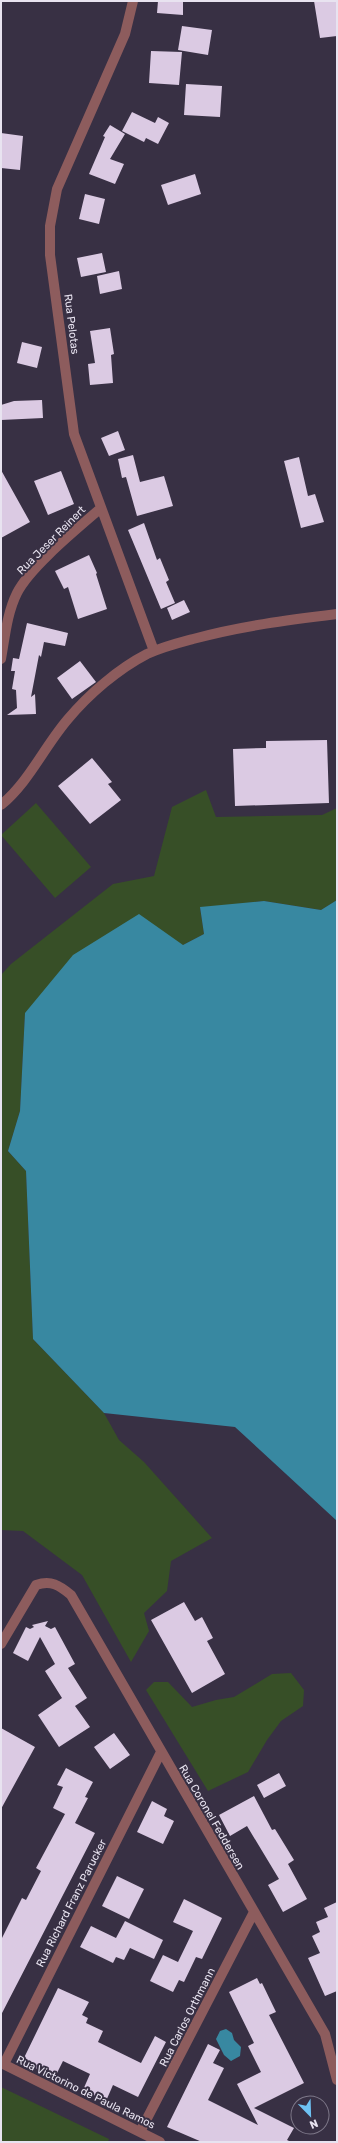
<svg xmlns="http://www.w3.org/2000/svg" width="338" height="2143" font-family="Rubik,sans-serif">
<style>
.green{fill:#374f27}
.water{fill:#3888a1}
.building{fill:#dbcae3}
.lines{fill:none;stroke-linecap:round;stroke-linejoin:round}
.minor{stroke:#8d5c5d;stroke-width:10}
.labels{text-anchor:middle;stroke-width:4;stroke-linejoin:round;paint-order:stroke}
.street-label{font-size:11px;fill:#e8e3f0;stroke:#383044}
</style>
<rect width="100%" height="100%" fill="#383044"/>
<path class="green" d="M 206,790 L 216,817 L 322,815 L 337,808 L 337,900 L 321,910 L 264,901 L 200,908 L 204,934 L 183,945 L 25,1013 L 20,1111 L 8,1151 L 26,1171 L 33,1339 L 104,1413 L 119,1440 L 144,1462 L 212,1538 L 171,1561 L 167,1591 L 144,1613 L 149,1631 L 131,1662 L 82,1575 L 23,1531 L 1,1530 L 1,975 L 11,964 L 113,884 L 154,876 L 172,807 Z
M 36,803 L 91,867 L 55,898 L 1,835 Z
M 291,1673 L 304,1690 L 303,1706 L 281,1721 L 267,1740 L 248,1772 L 208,1791 L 146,1690 L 154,1682 L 168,1682 L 192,1707 L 216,1700 L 234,1697 L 272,1674 Z
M 1,2087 L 109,2139 L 108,2142 L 1,2142 Z"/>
<path class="water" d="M 337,900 L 337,1521 L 235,1427 L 104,1413 L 33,1339 L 26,1171 L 8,1151 L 20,1111 L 25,1013 L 73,955 L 139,914 L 183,945 L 204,934 L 200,907 L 264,901 L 321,910 Z
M 226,2029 L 232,2033 L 234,2040 L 241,2047 L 240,2056 L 231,2061 L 224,2055 L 216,2039 L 220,2031 Z"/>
<path class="building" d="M 158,1 L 183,1 L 183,15 L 157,13 Z
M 314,1 L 337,1 L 337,36 L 320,38 Z
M 182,26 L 212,30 L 208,55 L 178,50 Z
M 151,51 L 182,52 L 179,85 L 149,83 Z
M 186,84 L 222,86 L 220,117 L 184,115 Z
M 132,112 L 155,123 L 158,117 L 169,123 L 158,144 L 146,138 L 144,142 L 122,131 Z
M 110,125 L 125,134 L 110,159 L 124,164 L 115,184 L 89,174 L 105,137 L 103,136 Z
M 1,133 L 23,136 L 20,170 L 1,168 Z
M 195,174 L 201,194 L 168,205 L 161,185 Z
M 85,194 L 105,199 L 99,224 L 79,219 Z
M 102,253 L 106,272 L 81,277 L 77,258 Z
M 119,271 L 122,289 L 100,294 L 97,276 Z
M 110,328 L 114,354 L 111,355 L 113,383 L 90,385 L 88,364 L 95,363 L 90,331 Z
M 22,342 L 42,347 L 37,368 L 17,363 Z
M 42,400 L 43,418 L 1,420 L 1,405 L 14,401 Z
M 118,431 L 125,450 L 109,456 L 101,438 Z
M 133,455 L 140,482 L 164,476 L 173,506 L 137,516 L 126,477 L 122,478 L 118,459 Z
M 299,457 L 308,496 L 315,494 L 324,522 L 301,528 L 284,461 Z
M 1,470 L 30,522 L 1,538 Z
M 61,471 L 74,504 L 48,515 L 34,481 Z
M 144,523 L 157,560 L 160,558 L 169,580 L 166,582 L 175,603 L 161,609 L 128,530 Z
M 89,555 L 97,573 L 96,574 L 107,609 L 78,619 L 68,587 L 64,589 L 55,571 Z
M 184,600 L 190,612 L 172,620 L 167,608 Z
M 27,623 L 68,633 L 65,646 L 44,642 L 41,657 L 39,655 L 31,697 L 35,694 L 36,714 L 7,715 L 17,708 L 16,690 L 12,689 L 15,671 L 11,671 L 13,658 L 19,659 Z
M 80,661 L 96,682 L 72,699 L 57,678 Z
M 327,740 L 329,803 L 235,806 L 233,749 L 266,748 L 266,741 Z
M 92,758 L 112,782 L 108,784 L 121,800 L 90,824 L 58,786 Z
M 184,1602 L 195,1621 L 202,1617 L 213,1638 L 207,1641 L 225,1674 L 192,1693 L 151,1620 Z
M 48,1621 L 45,1626 L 51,1629 L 55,1627 L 75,1664 L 68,1668 L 87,1698 L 75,1706 L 90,1727 L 59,1747 L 38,1715 L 62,1698 L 45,1671 L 55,1664 L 40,1637 L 28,1661 L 13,1653 L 26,1627 L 30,1629 L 34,1627 L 32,1625 Z
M 1,1728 L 35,1747 L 1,1809 Z
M 114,1733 L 130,1755 L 110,1769 L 94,1747 Z
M 66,1768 L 93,1782 L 85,1797 L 88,1798 L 75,1823 L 95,1833 L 1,2015 L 1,1940 L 22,1898 L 26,1900 L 41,1871 L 36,1868 L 65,1814 L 53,1808 L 63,1787 L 57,1785 Z
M 279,1773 L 286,1786 L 264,1798 L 257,1785 Z
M 254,1796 L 272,1830 L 275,1829 L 294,1860 L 288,1864 L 307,1899 L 283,1912 L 268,1885 L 279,1879 L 247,1826 L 230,1836 L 219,1815 Z
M 152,1801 L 167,1809 L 164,1816 L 174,1821 L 163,1844 L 137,1832 Z
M 117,1876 L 144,1889 L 129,1919 L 102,1906 Z
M 184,1899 L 222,1918 L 202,1959 L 196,1957 L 184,1982 L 179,1980 L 173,1992 L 150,1981 L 163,1955 L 178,1962 L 193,1931 L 173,1922 Z
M 337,1902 L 337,1991 L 325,1996 L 308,1958 L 320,1953 L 312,1936 L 320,1932 L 316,1922 L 328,1917 L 324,1908 Z
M 125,1921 L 163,1940 L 154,1959 L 130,1948 L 124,1960 L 116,1957 L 113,1963 L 80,1947 L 91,1926 L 116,1938 Z
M 257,1978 L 260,1984 L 262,1983 L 276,2012 L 269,2015 L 304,2083 L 254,2108 L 294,2128 L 287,2140 L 291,2142 L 202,2142 L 167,2127 L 208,2044 L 220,2050 L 213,2063 L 224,2068 L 208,2100 L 258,2125 L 237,2084 L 261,2072 L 248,2046 L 254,2043 L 229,1992 Z
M 58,1988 L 89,2002 L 82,2015 L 88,2018 L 86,2023 L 103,2031 L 98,2042 L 141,2063 L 155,2036 L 166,2042 L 138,2097 L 113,2085 L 106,2101 L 83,2090 L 90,2074 L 63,2061 L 55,2077 L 22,2062 Z"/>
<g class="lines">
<path class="minor" d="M 133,1 L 125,34 L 57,189 L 50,226 L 50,255 L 74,434 L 154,651
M 1,659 C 5,637 7,613 17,593 C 30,567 78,528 101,508
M 1,805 C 29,782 44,747 68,719 C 89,694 118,669 147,654 C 162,647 178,643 193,639 C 241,626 288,620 337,614
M 1,1644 L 36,1585 C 51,1580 59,1585 71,1595 L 325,2034 L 337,2080
M 1,2063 L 160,2142
M 4,2064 L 161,1752
M 140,2132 L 254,1912"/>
</g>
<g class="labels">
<g class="street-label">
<text transform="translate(72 324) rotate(83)" y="4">Rua Pelotas</text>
<text transform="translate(51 540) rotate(-45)" y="4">Rua Jeser Reinert</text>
<text transform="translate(212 1817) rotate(60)" y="4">Rua Coronel Feddersen</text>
<text transform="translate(71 1903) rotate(-63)" y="4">Rua Richard Franz Parucker</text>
<text transform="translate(187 2017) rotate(-63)" y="4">Rua Carlos Orthmann</text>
<text transform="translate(86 2092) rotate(26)" y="4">Rua Victorino de Paula Ramos</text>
</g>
</g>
<rect width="338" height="2143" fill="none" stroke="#e8e3f0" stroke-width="4"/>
<g transform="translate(310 2115) rotate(157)"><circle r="19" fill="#383044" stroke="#7e7889"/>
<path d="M0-3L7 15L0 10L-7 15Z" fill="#6ec2f3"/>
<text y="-6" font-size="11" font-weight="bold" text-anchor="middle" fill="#e8e3f0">N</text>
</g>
</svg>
